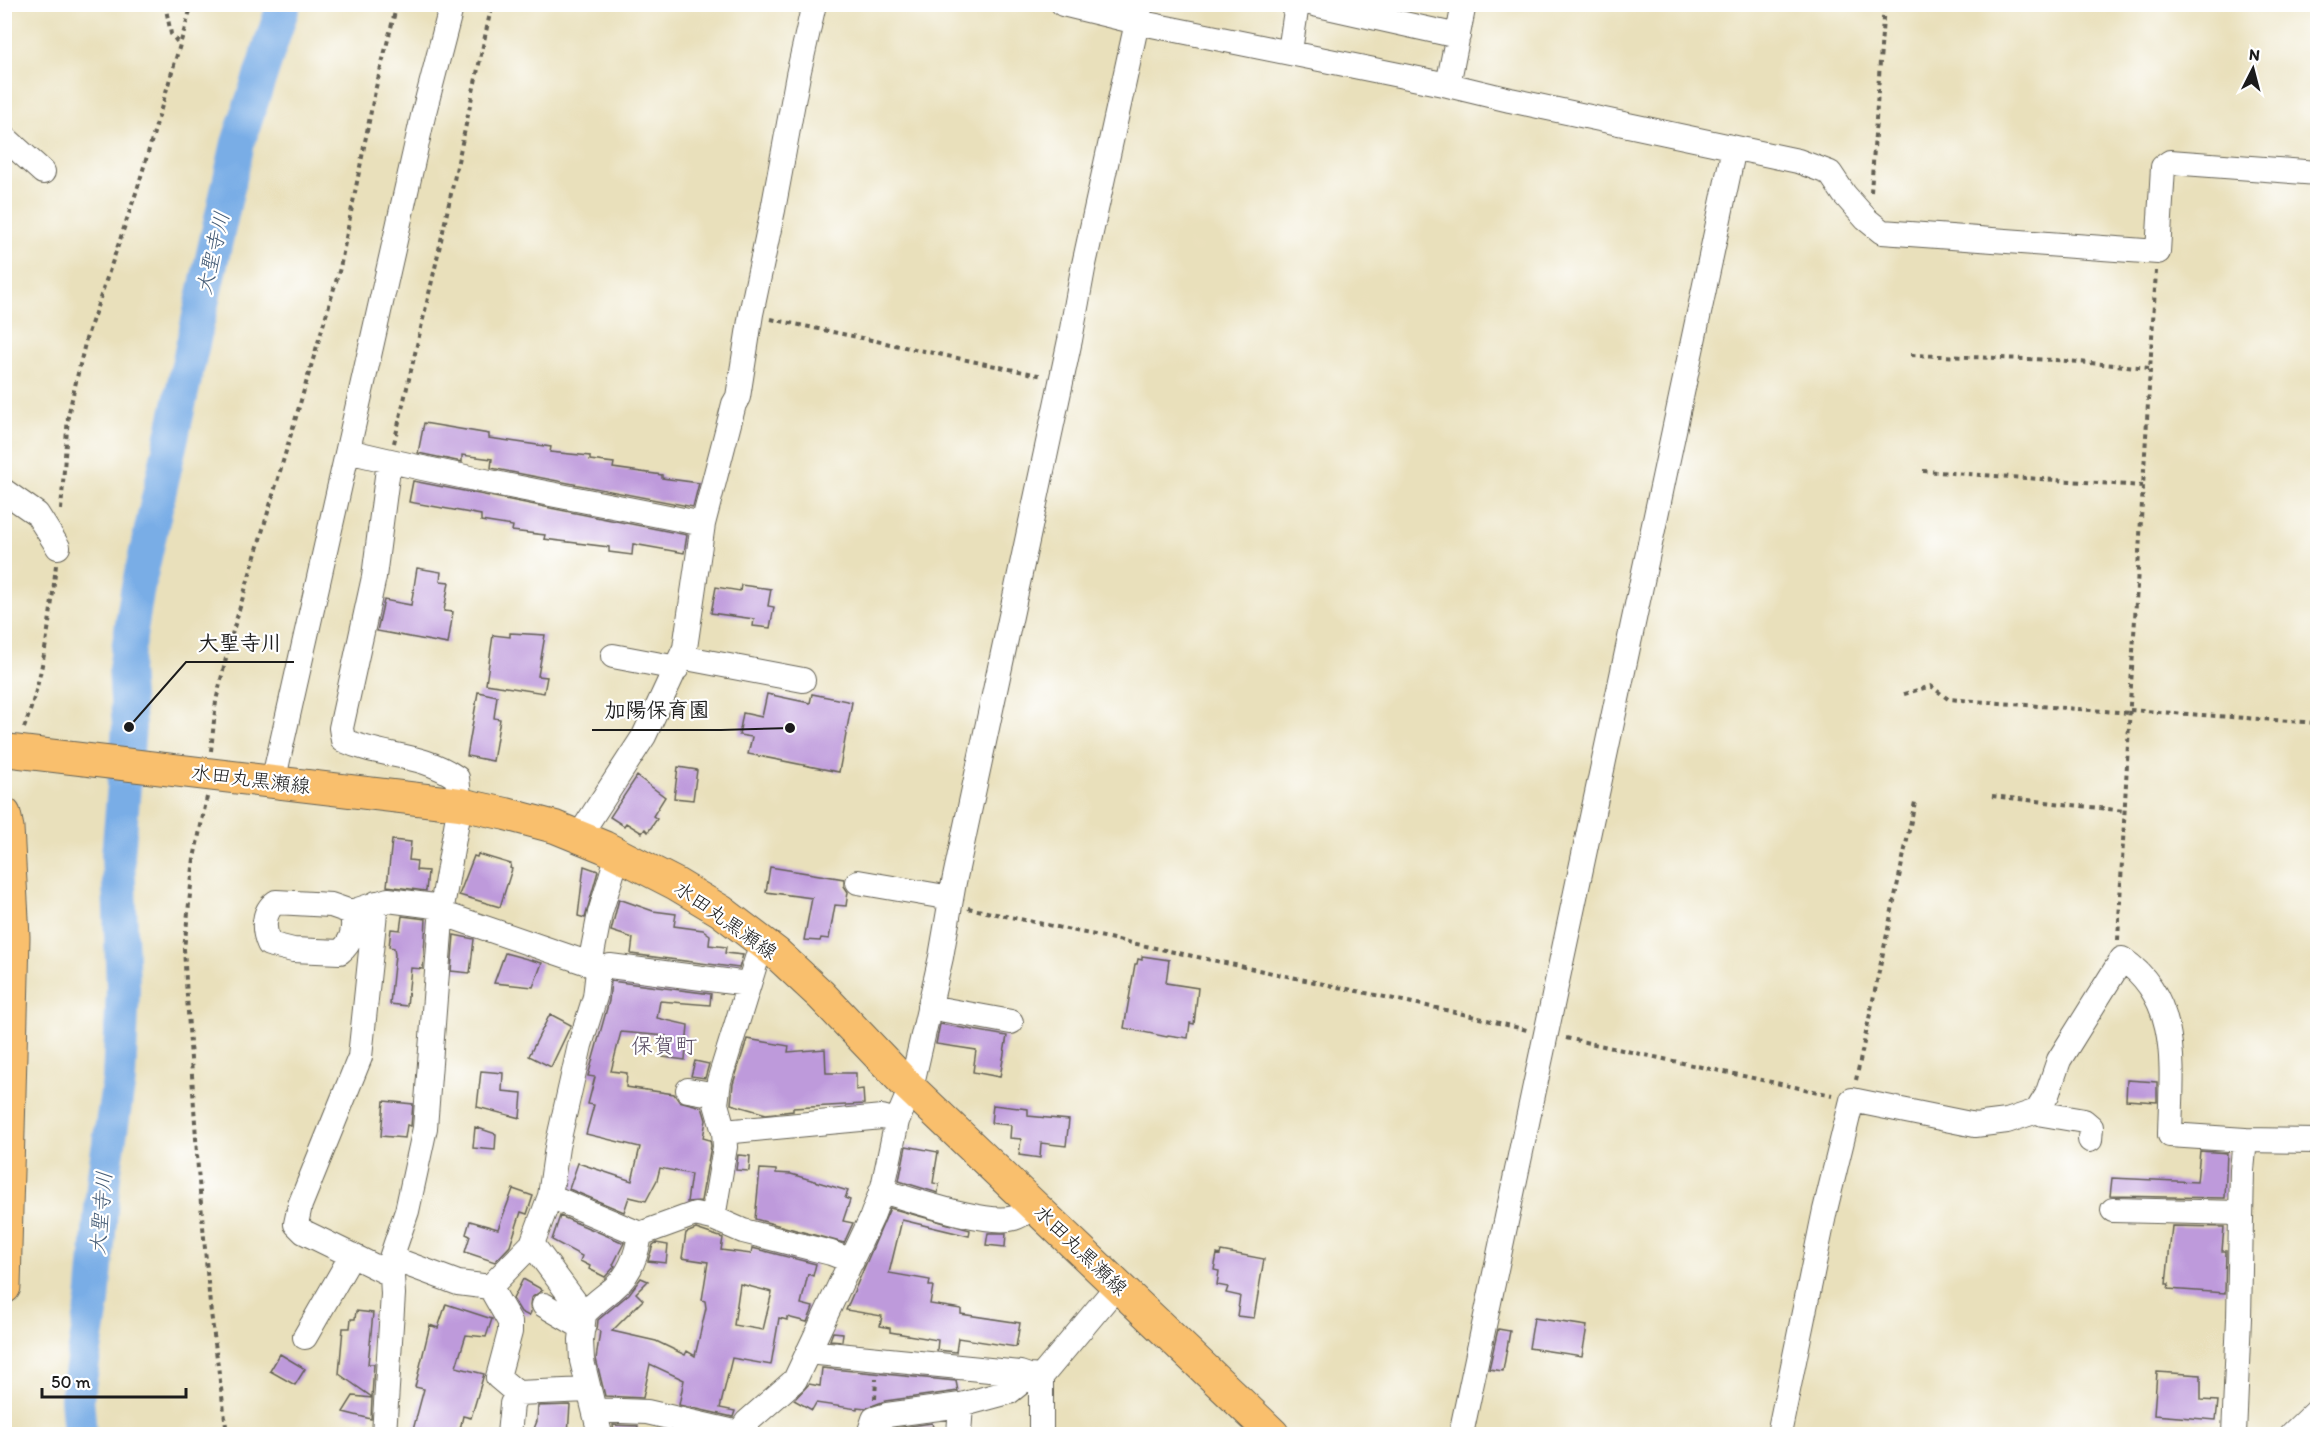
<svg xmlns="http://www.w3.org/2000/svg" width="2322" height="1439" font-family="Itim,'Klee One',sans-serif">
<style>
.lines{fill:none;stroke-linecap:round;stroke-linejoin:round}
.river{stroke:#79ade6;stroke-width:34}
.building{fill:#be9adb;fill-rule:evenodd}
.minor-casing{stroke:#646154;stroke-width:26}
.major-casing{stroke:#646154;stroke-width:34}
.highway-casing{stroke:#646154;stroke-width:35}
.path{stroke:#646154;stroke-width:4;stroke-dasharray:4.5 4.5;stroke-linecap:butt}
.minor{stroke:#fff;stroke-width:24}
.major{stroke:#f9bf6d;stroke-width:32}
.highway{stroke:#f9bf6d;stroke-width:33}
.labels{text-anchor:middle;stroke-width:4.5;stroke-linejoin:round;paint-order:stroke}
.street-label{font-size:20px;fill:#1c1c1c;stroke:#fff}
.water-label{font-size:21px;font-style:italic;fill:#465d77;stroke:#fff}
.quarter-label{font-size:22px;fill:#55485f;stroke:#fff}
.leader{fill:none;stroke:#1c1c1c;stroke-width:2}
.callout-dot{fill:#1c1c1c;stroke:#fff;stroke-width:2}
.callout-label{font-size:21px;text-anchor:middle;font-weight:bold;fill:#1c1c1c;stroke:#fff;stroke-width:4.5;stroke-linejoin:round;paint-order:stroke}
</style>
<rect width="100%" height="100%" fill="#fff"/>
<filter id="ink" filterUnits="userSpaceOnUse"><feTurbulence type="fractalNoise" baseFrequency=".0167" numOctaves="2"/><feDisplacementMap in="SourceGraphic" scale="12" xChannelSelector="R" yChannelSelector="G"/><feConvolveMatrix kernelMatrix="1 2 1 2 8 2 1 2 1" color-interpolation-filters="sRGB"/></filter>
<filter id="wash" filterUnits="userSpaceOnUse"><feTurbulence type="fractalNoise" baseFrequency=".008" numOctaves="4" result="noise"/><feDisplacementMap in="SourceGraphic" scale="24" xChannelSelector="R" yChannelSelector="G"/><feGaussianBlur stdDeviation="1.35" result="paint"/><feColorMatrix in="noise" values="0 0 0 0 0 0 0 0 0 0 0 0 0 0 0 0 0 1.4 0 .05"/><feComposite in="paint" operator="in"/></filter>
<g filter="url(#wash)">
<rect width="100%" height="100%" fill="#e9e0bb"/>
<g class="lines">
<path class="river" d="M 80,1434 L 77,1398 L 93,1301 L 104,1175 L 119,1080 L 123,988 L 118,856 L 129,727 L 125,669 L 137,592 L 238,143 L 284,4"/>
</g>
<g id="blocks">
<path class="building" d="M 424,423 L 489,434 L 489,438 L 551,447 L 550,452 L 590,456 L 590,460 L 614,463 L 613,468 L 662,475 L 662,478 L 699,483 L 693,507 L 491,468 L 492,459 L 462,455 L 462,462 L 418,453 Z
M 413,481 L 687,535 L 684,553 L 633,544 L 632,555 L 609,552 L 609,547 L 544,539 L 545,535 L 512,531 L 513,526 L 481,521 L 481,515 L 409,502 Z
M 417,568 L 441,572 L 440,581 L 449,582 L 444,611 L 453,612 L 448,644 L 377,631 L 384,600 L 411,605 Z
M 741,585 L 771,589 L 768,606 L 774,607 L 770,628 L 753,626 L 754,619 L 711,613 L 716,587 L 740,591 Z
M 510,633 L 545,635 L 538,676 L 547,677 L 544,693 L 486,684 L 493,635 L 510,637 Z
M 478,692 L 497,696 L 494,718 L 500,719 L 493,761 L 467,756 Z
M 767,694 L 810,703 L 812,694 L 852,702 L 839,772 L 748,754 L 752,737 L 739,735 L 743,713 L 762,717 Z
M 678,767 L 697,770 L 693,800 L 674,798 Z
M 637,776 L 665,797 L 653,816 L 657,819 L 648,832 L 645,829 L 642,833 L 626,823 L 624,826 L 610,817 Z
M 392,840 L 411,842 L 409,860 L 417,861 L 416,870 L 428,871 L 426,891 L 387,886 Z
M 478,854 L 511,864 L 510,868 L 512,869 L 500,907 L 459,895 L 474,856 L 477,857 Z
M 584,866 L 598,871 L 585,918 L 578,916 Z
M 770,867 L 844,879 L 844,886 L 848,892 L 846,906 L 835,905 L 829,939 L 821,938 L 820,941 L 804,940 L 812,898 L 766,892 Z
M 619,899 L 653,911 L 676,914 L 674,926 L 703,930 L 710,935 L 709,945 L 726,947 L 725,953 L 743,955 L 739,968 L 631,954 L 633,938 L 611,931 Z
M 402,916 L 426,919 L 423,969 L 411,968 L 407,1006 L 390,1004 L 395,955 L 394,948 L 389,947 L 391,929 L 400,930 Z
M 454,935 L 474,939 L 470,973 L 451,971 Z
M 505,953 L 542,963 L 533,987 L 494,983 Z
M 1142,956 L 1169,960 L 1166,983 L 1198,988 L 1194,1024 L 1190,1023 L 1188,1038 L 1168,1035 L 1167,1037 L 1124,1028 L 1135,964 L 1137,964 L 1138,959 L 1142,960 Z
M 611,981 L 711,994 L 710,1005 L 660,1001 L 657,1018 L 688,1025 L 685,1060 L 663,1057 L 666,1036 L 621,1032 L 611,1071 L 627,1073 L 626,1087 L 674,1094 L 679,1101 L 702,1107 L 706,1120 L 703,1138 L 710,1140 L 711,1146 L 701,1201 L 687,1202 L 691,1174 L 660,1168 L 657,1180 L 646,1201 L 629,1197 L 624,1212 L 569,1189 L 578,1163 L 632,1181 L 640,1147 L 586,1134 L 594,1105 L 588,1104 L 595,1077 L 588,1076 L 609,1001 Z
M 550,1014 L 571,1025 L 551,1067 L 529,1056 Z
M 940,1024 L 1007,1036 L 1000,1077 L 973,1072 L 976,1050 L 936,1044 Z
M 747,1039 L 789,1046 L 788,1052 L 825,1049 L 826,1073 L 856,1073 L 856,1090 L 863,1089 L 864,1104 L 793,1108 L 793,1111 L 766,1114 L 731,1104 L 733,1084 Z
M 695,1061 L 709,1064 L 705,1078 L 691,1076 Z
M 481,1071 L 503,1073 L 502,1091 L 522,1093 L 520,1118 L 477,1107 Z
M 2127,1080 L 2157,1082 L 2157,1102 L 2126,1100 Z
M 384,1101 L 413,1104 L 411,1126 L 407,1125 L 405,1138 L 381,1136 Z
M 993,1105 L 1028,1109 L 1028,1116 L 1069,1120 L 1066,1146 L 1041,1143 L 1040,1158 L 1019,1155 L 1021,1139 L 1010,1138 L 1011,1125 L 991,1123 Z
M 475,1127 L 496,1134 L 495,1150 L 473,1148 Z
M 906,1146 L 938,1152 L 933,1183 L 939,1184 L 938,1193 L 899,1181 Z
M 2200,1151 L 2227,1153 L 2225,1198 L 2110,1196 L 2112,1178 L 2197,1182 Z
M 738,1155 L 750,1156 L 749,1171 L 736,1170 Z
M 760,1169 L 776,1170 L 776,1173 L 791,1174 L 848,1191 L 845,1198 L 850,1200 L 843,1221 L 853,1223 L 844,1243 L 755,1219 Z
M 513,1189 L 533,1196 L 527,1214 L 521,1212 L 510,1246 L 495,1262 L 465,1252 L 470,1236 L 466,1234 L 470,1221 L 498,1229 Z
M 890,1208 L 970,1230 L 969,1236 L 902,1220 L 889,1273 L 930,1280 L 929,1286 L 933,1286 L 930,1304 L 961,1309 L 961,1314 L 1020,1323 L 1016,1347 L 958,1338 L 956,1352 L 937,1350 L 938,1340 L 890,1332 L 890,1328 L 880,1326 L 882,1316 L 846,1310 Z
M 560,1216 L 624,1243 L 613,1265 L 615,1266 L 605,1277 L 589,1269 L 590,1266 L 580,1261 L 582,1256 L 552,1240 Z
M 2172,1226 L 2224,1227 L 2222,1251 L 2226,1251 L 2225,1293 L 2168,1289 L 2169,1284 L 2166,1284 Z
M 696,1229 L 723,1238 L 721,1250 L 751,1254 L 752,1248 L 816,1264 L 813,1276 L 808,1274 L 801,1304 L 813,1307 L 811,1313 L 807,1322 L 787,1317 L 787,1320 L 779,1318 L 771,1365 L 732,1358 L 720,1408 L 735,1411 L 733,1417 L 679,1405 L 684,1380 L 650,1364 L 643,1398 L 605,1396 L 596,1359 L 600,1331 L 597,1330 L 598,1320 L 629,1294 L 641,1278 L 648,1281 L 636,1293 L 643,1300 L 612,1331 L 656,1341 L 685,1355 L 687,1351 L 695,1356 L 706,1308 L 705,1301 L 702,1300 L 708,1262 L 682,1258 L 686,1233 ZM 740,1284 L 772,1292 L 763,1330 L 734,1325 Z
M 988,1233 L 1006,1233 L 1005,1247 L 986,1245 Z
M 656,1243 L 668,1245 L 666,1263 L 648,1261 L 653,1245 Z
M 1221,1251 L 1264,1259 L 1254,1318 L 1237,1316 L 1240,1296 L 1226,1293 L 1228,1287 L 1217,1285 L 1219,1271 L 1214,1270 L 1217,1254 L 1220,1255 Z
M 523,1279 L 543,1290 L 531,1298 L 530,1305 L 531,1312 L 529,1316 L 521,1312 L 513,1299 Z
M 446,1304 L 492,1319 L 486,1337 L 466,1335 L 456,1367 L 484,1374 L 471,1418 L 463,1416 L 459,1434 L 432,1434 L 413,1430 L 424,1389 L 415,1387 L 430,1325 L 438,1328 Z
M 356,1311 L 373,1313 L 368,1364 L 374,1364 L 372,1397 L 339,1374 L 343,1328 L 350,1328 L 351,1319 L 355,1319 Z
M 1534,1318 L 1587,1326 L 1582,1356 L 1529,1348 Z
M 1498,1329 L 1510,1331 L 1503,1371 L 1489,1369 Z
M 833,1332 L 843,1333 L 842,1341 L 830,1340 Z
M 280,1354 L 305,1369 L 295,1385 L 270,1371 Z
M 822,1368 L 956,1381 L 958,1391 L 885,1401 L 866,1408 L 857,1407 L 857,1409 L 816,1403 L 812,1410 L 794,1400 L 809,1384 L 820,1386 Z
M 2157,1372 L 2201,1375 L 2201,1400 L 2218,1401 L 2216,1420 L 2154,1415 Z
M 353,1396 L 372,1398 L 371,1419 L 343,1412 Z
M 570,1405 L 568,1434 L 532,1434 L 537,1421 L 538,1406 Z
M 932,1423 L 933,1427 L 889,1432 L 890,1429 Z
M 613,1425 L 638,1426 L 637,1434 L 614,1434 Z"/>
</g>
</g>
<g filter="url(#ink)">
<use href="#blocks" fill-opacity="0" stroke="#646154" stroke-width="1.5"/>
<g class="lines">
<g class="minor-casing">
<path id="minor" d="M 1063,4 L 1137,22 L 1448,85 L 1510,100 L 1798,161 L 1830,173 L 1844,194 L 1866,219 L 1882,232 L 2158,252 L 2163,167 L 2170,162 L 2318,173
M 1314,4 L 1458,36
M 1290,51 L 1297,4
M 1448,85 L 1464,4
M 4,137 L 43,172
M 348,451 C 465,480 584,499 703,524
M 4,491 L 37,514 L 58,547
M 613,656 L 677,668
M 681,657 L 803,680
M 273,782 L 423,116 L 452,4
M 579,836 L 644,736 L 685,648 L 703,524 L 734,404 L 738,397 L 751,314 L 773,210 L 798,75 L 814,4
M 858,882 L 951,898
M 376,903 L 360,1057 L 300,1205 L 296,1224 L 304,1232 L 392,1275
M 351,912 C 356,927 352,943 340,952 L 293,950 L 269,944 C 263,930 262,912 276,902 L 331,905 L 351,912 L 388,900 L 442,907
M 441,913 L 590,964
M 598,971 L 610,966 L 748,984
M 929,1007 L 1011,1022
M 688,1090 L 717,1095
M 2037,1111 L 2043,1114 L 2084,1121 L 2091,1127 L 2090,1140
M 724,1132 L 882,1117 L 897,1121
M 881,1191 C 911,1199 987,1226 1014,1218 C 1021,1216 1029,1210 1035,1206
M 550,1196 L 640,1234 L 695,1214 L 713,1218 L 743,1231 L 831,1253 L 852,1261
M 2113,1210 L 2241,1213
M 713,1218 L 725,1147 L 724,1132 L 716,1104 L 719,1081 L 762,942
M 532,1244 L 584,1314 L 581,1340 L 582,1361 L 600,1434
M 391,1258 L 458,1283 L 490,1287 L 532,1244 L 550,1196 L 557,1147 L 580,1045 L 595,997 L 598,971 L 590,964 L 600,913 L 618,854
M 490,1287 L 510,1322 L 510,1332 L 498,1377 L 517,1393 L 588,1390
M 544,1305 L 583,1328
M 584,1314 C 593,1304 603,1297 613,1289 C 630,1275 637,1255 640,1234
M 305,1337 L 352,1255
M 808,1352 L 1020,1373 L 1029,1376
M 596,1410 L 647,1412 L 739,1433
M 384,1434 L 393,1294 L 391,1258 L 407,1211 L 425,1128 L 442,907 L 460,804 L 457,778 C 420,752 382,758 343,740 L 341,728 L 374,577 L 389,461
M 509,1434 L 512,1404 L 517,1393
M 739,1434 L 747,1422 L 795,1380 L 871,1219 L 883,1187 L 897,1121 L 911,1088 L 941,957 L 954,882 L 1070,340 L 1083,269 L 1141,4
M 869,1434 L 874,1419 L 887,1415 L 961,1405 L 1009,1392 L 1029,1376 L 1041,1377
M 959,1434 L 961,1405
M 1041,1434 L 1041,1377 L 1118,1285
M 1461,1434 C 1551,1005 1645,577 1734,148
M 1779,1434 L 1825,1210 L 1852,1100 L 1975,1125 L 2007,1121 L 2037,1111 L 2047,1095 L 2059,1060 L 2122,959 C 2183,1000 2171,1072 2170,1135 L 2245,1140 L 2318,1141
M 2234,1434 L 2239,1318 L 2242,1170 L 2245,1140
M 2292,1434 L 2318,1409"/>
</g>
<g class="major-casing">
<path id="major" d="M 4,750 L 460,804 L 506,814 L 555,827 L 604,847 L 676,884 L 721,911 L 776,953 L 821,995 L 904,1082 L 1273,1434"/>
</g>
<g class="highway-casing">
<path id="highway" d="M 4,814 L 7,828 L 13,937 L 4,1287"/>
</g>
<path class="path" d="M 165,4 L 171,34 L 179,44
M 1871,192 L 1884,4
M 771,319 L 1043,376
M 1911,355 L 2055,360 L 2150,368
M 394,443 L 435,268 L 492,4
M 1923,471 L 2143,486
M 61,510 L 68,416 L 86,339 L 137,190 L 192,4
M 1904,694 L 1931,686 L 1948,699 L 2130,713
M 2130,710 L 2318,723
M 24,728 C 44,676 50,620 56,565
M 211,751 L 216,701 L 230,641 L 340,268 L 375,91 L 397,4
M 1992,796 L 2125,811
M 207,797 L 194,858 L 184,949 L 198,1170 L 210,1305 L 227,1434
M 968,908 L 1455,1012 L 1527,1030
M 2118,940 L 2131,685 L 2156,271
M 1566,1038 L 1832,1095
M 1856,1080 L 1915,802
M 875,1399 L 876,1379"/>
<use href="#minor" class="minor"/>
<use href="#major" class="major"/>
<use href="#highway" class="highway"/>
</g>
</g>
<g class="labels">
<g class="street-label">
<text transform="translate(251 779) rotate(7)" y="7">水田丸黒瀬線</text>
<text transform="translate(726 920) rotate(35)" y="7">水田丸黒瀬線</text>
<text transform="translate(1081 1250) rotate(44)" y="7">水田丸黒瀬線</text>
</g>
<g class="water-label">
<text transform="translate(213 253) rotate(-77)" y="7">大聖寺川</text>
<text transform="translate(101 1213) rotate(-85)" y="7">大聖寺川</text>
</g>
<g class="quarter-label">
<text x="664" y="1053">保賀町</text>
</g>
</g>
<path class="leader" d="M129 727L186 662H294M790 728L721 730H592"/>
<g class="callout-dot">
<circle cx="129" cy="727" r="6"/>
<circle cx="790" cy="728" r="6"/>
</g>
<g class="callout-label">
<text x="240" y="650">大聖寺川</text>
<text x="657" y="717">加陽保育園</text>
</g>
<rect width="2322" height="1439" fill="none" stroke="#fff" stroke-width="24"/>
<g transform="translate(2253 69) rotate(6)" stroke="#ffffff" stroke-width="4.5" paint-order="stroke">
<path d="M0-4.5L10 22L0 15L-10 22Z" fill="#1c1c1c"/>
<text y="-9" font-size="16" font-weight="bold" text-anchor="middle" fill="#1c1c1c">N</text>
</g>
<path d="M42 1388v9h144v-9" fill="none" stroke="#1c1c1c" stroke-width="3"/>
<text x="51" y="1388" font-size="18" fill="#1c1c1c" stroke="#ffffff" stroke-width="4.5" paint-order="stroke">50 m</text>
</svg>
